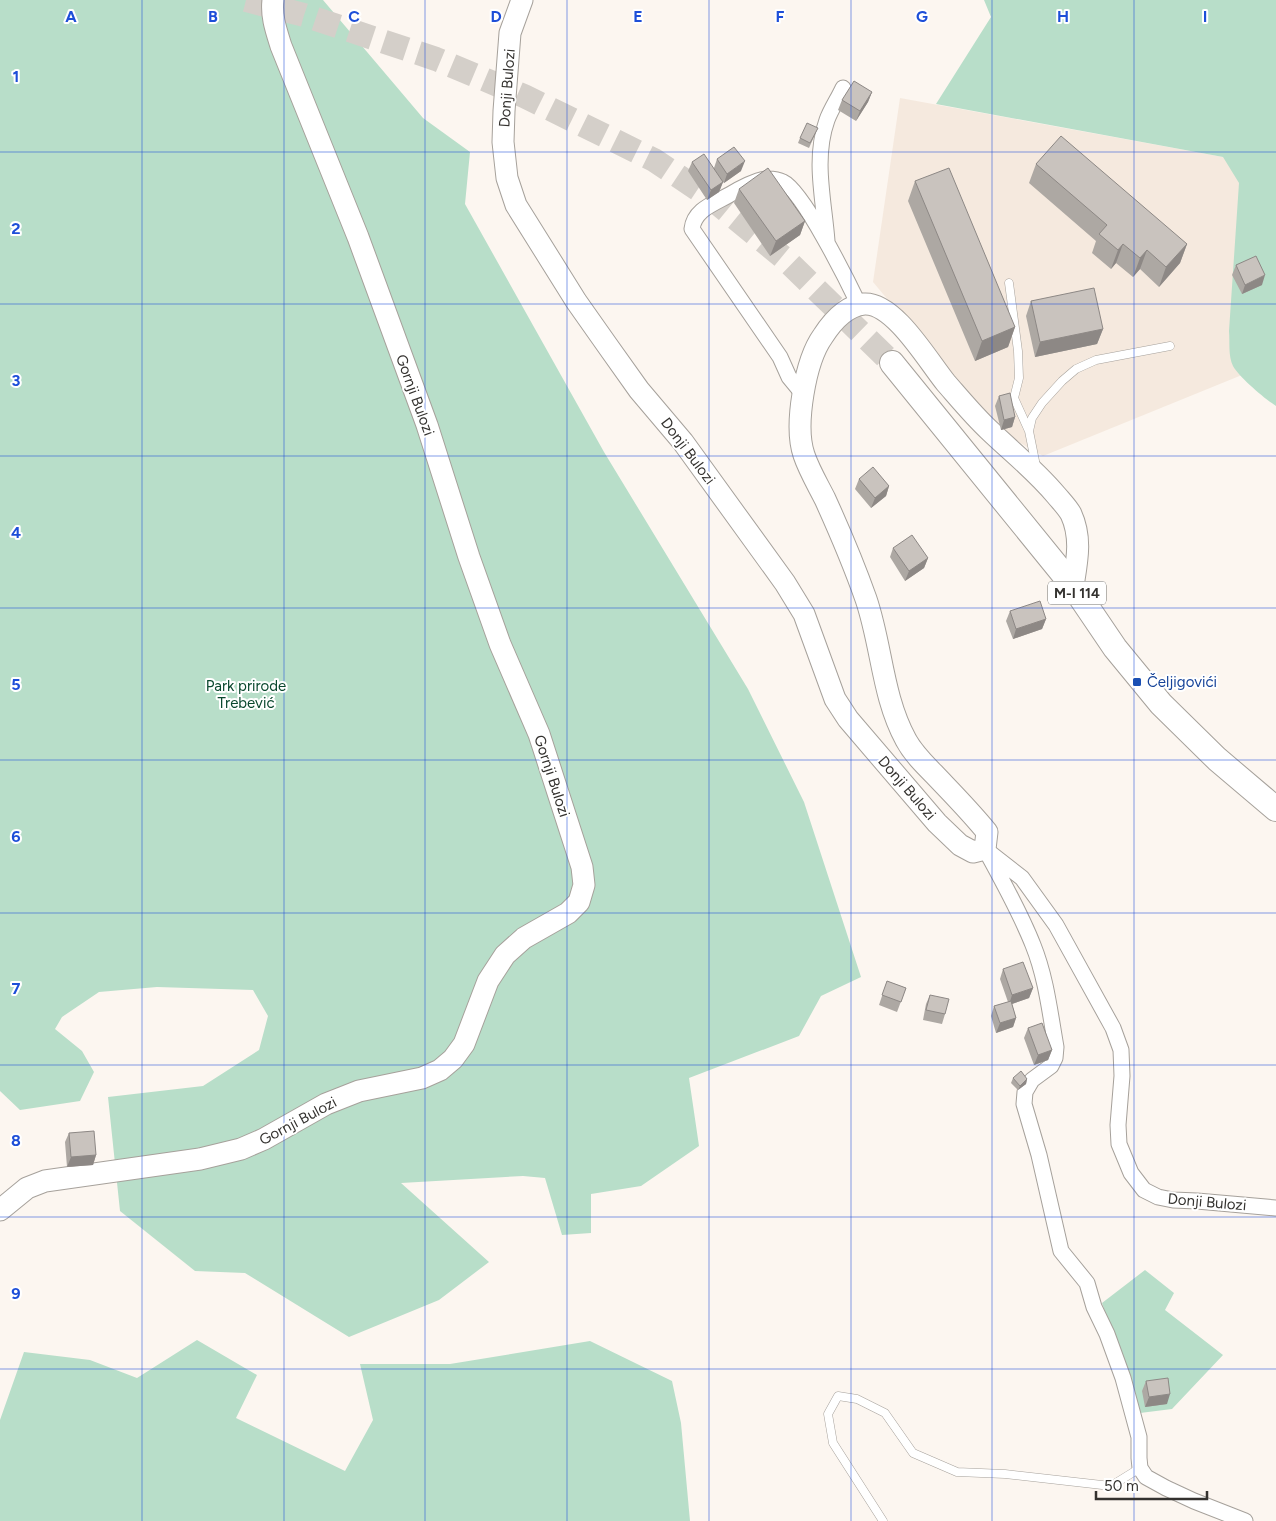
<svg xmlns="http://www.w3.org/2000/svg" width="1276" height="1521" font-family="Figtree,sans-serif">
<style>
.built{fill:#f5e9de}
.green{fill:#b8dec9}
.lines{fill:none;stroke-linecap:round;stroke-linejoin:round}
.primary-tunnel{stroke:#d4cfc9;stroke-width:24;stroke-dasharray:24 12;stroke-linecap:butt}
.lane-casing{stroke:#a6a19b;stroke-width:9}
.street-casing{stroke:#a6a19b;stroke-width:17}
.secondary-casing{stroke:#a6a19b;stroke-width:23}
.primary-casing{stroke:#a6a19b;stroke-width:26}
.lane{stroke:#fff;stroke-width:8}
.street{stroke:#fff;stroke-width:15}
.secondary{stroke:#fff;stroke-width:21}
.primary{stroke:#fff;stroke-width:24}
.wall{fill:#ada8a3}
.shaded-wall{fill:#8d8885}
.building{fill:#c9c3be;stroke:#8d8885}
.grid{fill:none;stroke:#1d4ed8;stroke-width:1;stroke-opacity:0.55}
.transit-dot{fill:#1a4fb4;stroke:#fff;stroke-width:2}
.labels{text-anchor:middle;stroke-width:4;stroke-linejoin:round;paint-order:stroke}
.shield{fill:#fff;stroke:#71706d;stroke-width:1}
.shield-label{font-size:14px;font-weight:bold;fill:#34322f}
.street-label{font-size:15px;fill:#34322f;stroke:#fff}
.transit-label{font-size:15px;fill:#164399;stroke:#fff;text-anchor:start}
.park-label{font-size:15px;fill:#09472d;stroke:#fff}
.grid-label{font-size:16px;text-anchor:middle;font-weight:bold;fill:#1d4ed8;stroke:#fff;stroke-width:4;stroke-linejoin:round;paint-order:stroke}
</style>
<rect width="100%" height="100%" fill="#fcf6f0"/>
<path class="built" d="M 900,98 L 1234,159 L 1276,361 L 1043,456 L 996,429 L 873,282 Z"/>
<path class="green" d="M 0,0 L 323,0 L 423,118 L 470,152 L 465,204 L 604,452 L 748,689 L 804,802 L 861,977 L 821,996 L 799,1036 L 689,1078 L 699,1146 L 641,1186 L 591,1194 L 591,1233 L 562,1235 L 545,1178 L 523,1176 L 401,1183 L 489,1262 L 439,1300 L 349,1337 L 245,1273 L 195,1271 L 120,1211 L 108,1097 L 203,1086 L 259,1050 L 268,1016 L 253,990 L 157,987 L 99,992 L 62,1017 L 55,1029 L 82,1051 L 94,1072 L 80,1101 L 20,1110 L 0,1091 Z
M 984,0 L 1276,0 L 1276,406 C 1265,399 1239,377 1233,366 C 1228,356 1230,342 1229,331 L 1239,183 L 1223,157 L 936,104 L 991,17 Z
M 1145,1270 L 1174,1293 L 1165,1310 L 1223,1355 L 1172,1409 L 1140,1413 L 1102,1303 Z
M 197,1340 L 257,1375 L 236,1418 L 345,1471 L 373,1420 L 360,1364 L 450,1364 L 590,1341 L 672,1381 L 681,1423 L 690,1521 L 0,1521 L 0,1420 L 24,1352 L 90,1360 L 137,1378 Z"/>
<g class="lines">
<path class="primary-tunnel" d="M 246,0 L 304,15 L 436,59 L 524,96 L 654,160 L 711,198 L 784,258 L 892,363"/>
<g class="lane-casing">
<path id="lane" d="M 1009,283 L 1018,351 L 1019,378 L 1014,398 L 1029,431
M 1036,466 L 1029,431 L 1032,418 L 1042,403 L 1062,381 L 1076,369 L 1096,360 L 1170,346
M 883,1521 L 833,1443 L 828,1414 L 838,1396 L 857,1399 L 885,1413 L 913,1453 L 957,1472 L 1005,1474 L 1111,1486 L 1140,1468"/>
</g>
<g class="street-casing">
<path id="street" d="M 827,241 C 824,201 813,159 827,120 C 831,109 838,99 843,88
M 803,394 L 789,377 L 780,357 L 692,229 C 694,210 713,204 729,195 C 737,190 759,178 768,179 C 772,179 779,180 783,182 C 803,191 848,282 859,305
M 985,849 C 1002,880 1020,912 1033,945 C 1046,977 1050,1013 1056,1047 L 1055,1058 L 1051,1066 L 1032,1080 L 1025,1092 L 1024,1104 L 1039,1155 L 1061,1251 L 1087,1283 L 1094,1307 L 1107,1334 L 1123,1378 L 1139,1437 L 1139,1458 L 1140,1468 L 1146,1477 L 1166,1488 L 1194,1501 L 1245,1521
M 990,853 L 1022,878 L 1056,925 L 1113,1028 L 1121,1050 L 1122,1076 L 1118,1125 L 1119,1144 L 1131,1173 L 1144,1190 L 1158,1197 L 1173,1200 L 1197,1201 L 1276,1208"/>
</g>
<g class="secondary-casing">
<path id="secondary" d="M 522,0 L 510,33 L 504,111 L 503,142 L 507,178 L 516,205 L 576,301 L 607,345 L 639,390 L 683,442 L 785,583 L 804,614 L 835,699 L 848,719 L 937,823 L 960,845 L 973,852 L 985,849 L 987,832 C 970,811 952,793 934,774 C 924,764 913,753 906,740 C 882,696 882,646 866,599 C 854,565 840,532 825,499 C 818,485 809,470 804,455 C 794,426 805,361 823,336 C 832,322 846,306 864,304 C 894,302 928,361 946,383 C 960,399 974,416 989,430 C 1012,452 1036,471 1056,495 C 1061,501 1067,507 1071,514 C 1082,538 1077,561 1073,586
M 0,1210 L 27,1188 L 45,1181 L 200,1159 L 241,1149 L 264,1139 L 326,1104 L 359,1091 L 422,1078 L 440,1070 L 453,1059 L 464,1044 L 488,981 L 505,955 L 524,938 L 568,913 L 579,902 L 584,885 L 582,867 L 539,734 L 500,644 L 469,557 L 427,425 L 358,237 L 281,46 C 276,30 271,16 273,0"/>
</g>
<g class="primary-casing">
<path id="primary" d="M 892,363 L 1073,586 L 1115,648 L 1161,704 L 1217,759 L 1276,809"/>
</g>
<use href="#lane" class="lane"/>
<use href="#street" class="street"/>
<use href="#secondary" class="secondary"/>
<use href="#primary" class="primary"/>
</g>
<path class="wall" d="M 872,92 L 868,102 L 856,121 L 838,110 L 842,100 Z
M 818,128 L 809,148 L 798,143 L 800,138 Z
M 717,159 L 741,171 L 724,183 L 723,182 L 719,192 L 707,200 L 688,171 L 692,162 L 714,168 Z
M 1036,164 L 1187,244 L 1180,263 L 1159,287 L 1140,269 L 1133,277 L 1116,263 L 1111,269 L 1092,253 L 1096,241 L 1029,183 Z
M 915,181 L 1015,327 L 1008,347 L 975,361 L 908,201 Z
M 739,189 L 805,221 L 800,235 L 770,256 L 734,203 Z
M 1236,265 L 1262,285 L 1242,294 L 1232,275 Z
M 1031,301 L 1103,329 L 1097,344 L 1035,357 L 1026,316 Z
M 999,396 L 1015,417 L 1012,427 L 1001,430 L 995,406 Z
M 859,479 L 889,486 L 886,496 L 871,508 L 855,489 Z
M 893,548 L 928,558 L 924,568 L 905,581 L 890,557 Z
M 1010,611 L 1046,619 L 1042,629 L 1013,639 L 1006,621 Z
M 1003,969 L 1033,988 L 1029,998 L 1012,1004 L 1016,1018 L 1013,1027 L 996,1033 L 991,1016 L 994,1006 L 1008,1002 L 1000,979 Z
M 887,981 L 906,988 L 897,1012 L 879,1005 Z
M 930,995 L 945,1014 L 942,1024 L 923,1020 L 926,1004 Z
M 1028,1028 L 1052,1050 L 1048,1060 L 1034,1065 L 1024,1038 Z
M 1013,1078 L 1027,1079 L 1026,1084 L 1018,1090 L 1011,1083 Z
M 69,1133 L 96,1155 L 93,1165 L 67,1167 L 65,1142 Z
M 1146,1381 L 1167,1404 L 1145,1407 L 1142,1391 Z"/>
<path class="shaded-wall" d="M 872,92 L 868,102 L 856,121 L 860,111 Z
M 745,161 L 741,171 L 724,183 L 727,174 Z
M 723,182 L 719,192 L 707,200 L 711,190 Z
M 805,221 L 800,235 L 770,256 L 776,241 Z
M 1123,244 L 1116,263 L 1111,269 L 1118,250 Z
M 1187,244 L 1180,263 L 1159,287 L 1166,267 Z
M 1147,250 L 1140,269 L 1133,277 L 1140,258 Z
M 1265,275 L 1262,285 L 1242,294 L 1245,285 Z
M 1015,327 L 1008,347 L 975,361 L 982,341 Z
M 1103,329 L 1097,344 L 1035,357 L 1040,342 Z
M 1015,417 L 1012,427 L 1001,430 L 1004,420 Z
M 889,486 L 886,496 L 871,508 L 875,498 Z
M 928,558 L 924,568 L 905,581 L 909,571 Z
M 1046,619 L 1042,629 L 1013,639 L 1016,629 Z
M 1033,988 L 1029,998 L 1009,1005 L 1012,995 Z
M 1016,1018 L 1013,1027 L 996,1033 L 1000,1023 Z
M 1052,1050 L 1048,1060 L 1034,1065 L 1038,1055 Z
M 1027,1079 L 1026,1084 L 1018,1090 L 1020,1086 Z
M 96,1155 L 93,1165 L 67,1167 L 71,1157 Z
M 1170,1394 L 1167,1404 L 1145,1407 L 1149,1397 Z"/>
<path class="building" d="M 854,81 L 872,92 L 860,111 L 842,100 Z
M 807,123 L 818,128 L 810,143 L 800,138 Z
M 1061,136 L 1187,244 L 1166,267 L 1147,250 L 1140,258 L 1123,244 L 1118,250 L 1099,234 L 1107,225 L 1036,164 Z
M 734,147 L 745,161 L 727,174 L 717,159 Z
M 704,154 L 723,182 L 711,190 L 692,162 Z
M 768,168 L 805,221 L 776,241 L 739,189 Z
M 949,168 L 1015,327 L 982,341 L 915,181 Z
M 1256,256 L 1265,275 L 1245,285 L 1236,265 Z
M 1094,288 L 1103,329 L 1040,342 L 1031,301 Z
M 1010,393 L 1015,417 L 1004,420 L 999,396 Z
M 873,467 L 889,486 L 875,498 L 859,479 Z
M 912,535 L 928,558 L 909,571 L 893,548 Z
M 1040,601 L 1046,619 L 1016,629 L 1010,611 Z
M 1023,962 L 1033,988 L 1012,995 L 1003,969 Z
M 887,981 L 906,988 L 901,1002 L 882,995 Z
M 930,995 L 949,999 L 945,1014 L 926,1010 Z
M 1011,1001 L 1016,1018 L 1000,1023 L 994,1006 Z
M 1042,1023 L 1052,1050 L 1038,1055 L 1028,1028 Z
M 1021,1071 L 1027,1079 L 1020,1086 L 1013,1078 Z
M 94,1131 L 96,1155 L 71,1157 L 69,1133 Z
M 1168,1378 L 1170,1394 L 1149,1397 L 1146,1381 Z"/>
<path class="grid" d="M 142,0 L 142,1521M 284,0 L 284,1521M 425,0 L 425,1521M 567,0 L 567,1521M 709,0 L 709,1521M 851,0 L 851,1521M 992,0 L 992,1521M 1134,0 L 1134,1521M 0,152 L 1276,152M 0,304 L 1276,304M 0,456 L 1276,456M 0,608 L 1276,608M 0,760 L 1276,760M 0,913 L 1276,913M 0,1065 L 1276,1065M 0,1217 L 1276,1217M 0,1369 L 1276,1369"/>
<rect class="transit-dot" x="1132" y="677" width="10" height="10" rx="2.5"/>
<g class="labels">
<rect class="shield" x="1048" y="581.5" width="58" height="23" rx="4"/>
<g class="shield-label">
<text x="1077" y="598">M-I 114</text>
</g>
<g class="street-label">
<text transform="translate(507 88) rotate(-86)" y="5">Donji Bulozi</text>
<text transform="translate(415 395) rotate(70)" y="5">Gornji Bulozi</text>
<text transform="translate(688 451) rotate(53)" y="5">Donji Bulozi</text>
<text transform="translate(552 776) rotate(72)" y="5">Gornji Bulozi</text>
<text transform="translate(907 788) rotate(49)" y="5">Donji Bulozi</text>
<text transform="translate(298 1121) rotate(-28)" y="5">Gornji Bulozi</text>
<text transform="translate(1207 1202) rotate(5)" y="5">Donji Bulozi</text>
</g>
<g class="transit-label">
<text x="1147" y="687">Čeljigovići</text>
</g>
<g class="park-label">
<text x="246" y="691">Park prirode<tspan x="246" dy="17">Trebević</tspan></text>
</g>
</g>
<g class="grid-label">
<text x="71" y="22">A</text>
<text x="213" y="22">B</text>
<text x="354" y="22">C</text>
<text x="496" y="22">D</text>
<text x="638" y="22">E</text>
<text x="780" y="22">F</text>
<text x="922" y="22">G</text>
<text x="1063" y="22">H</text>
<text x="1205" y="22">I</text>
<text x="16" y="82">1</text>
<text x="16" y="234">2</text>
<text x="16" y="386">3</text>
<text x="16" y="538">4</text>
<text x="16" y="690">5</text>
<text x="16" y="842">6</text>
<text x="16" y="994">7</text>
<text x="16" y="1146">8</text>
<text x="16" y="1299">9</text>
</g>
<path d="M1096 1491v8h111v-8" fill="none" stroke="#34322f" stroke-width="2.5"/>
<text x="1104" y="1491" font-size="15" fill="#34322f" stroke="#ffffff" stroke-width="4" paint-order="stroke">50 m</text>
</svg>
